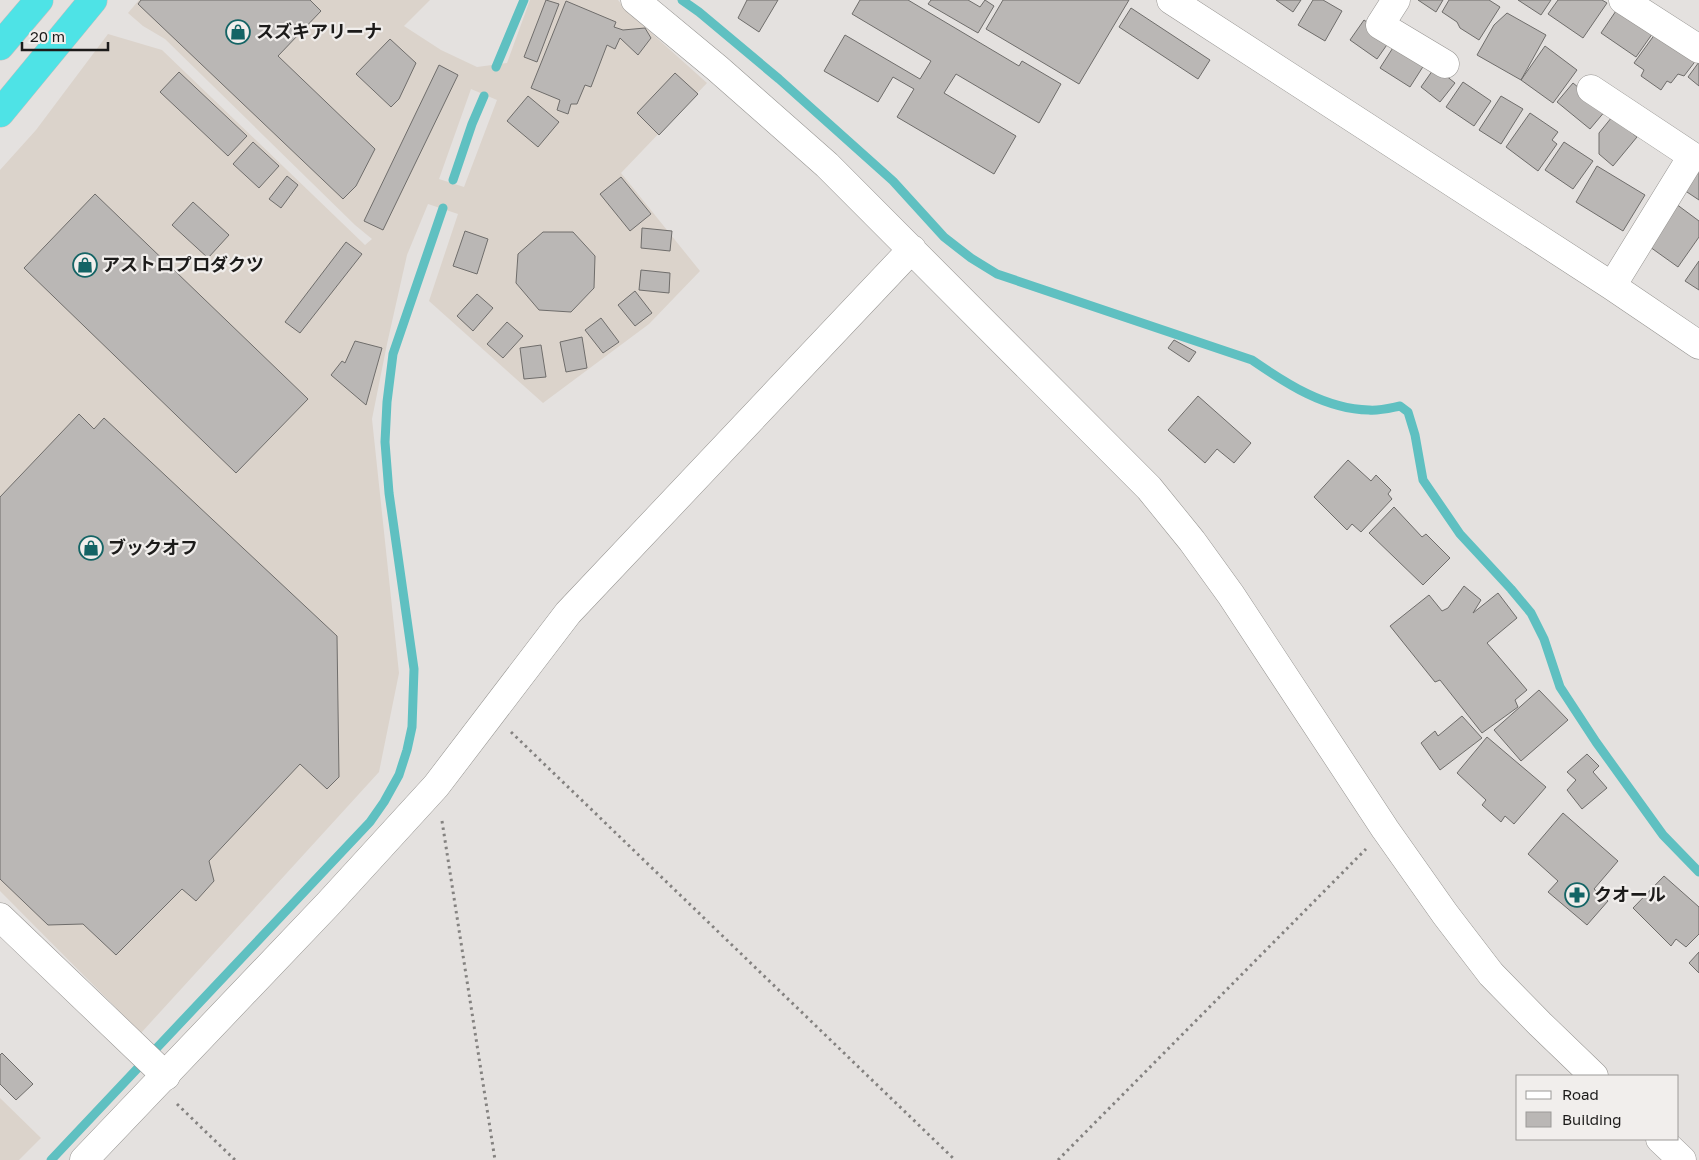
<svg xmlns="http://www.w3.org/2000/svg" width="1699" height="1160" font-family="'Golos Text','Noto Sans JP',sans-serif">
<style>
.built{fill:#dbd3cb;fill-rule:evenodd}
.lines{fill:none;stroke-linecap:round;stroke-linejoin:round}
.stream{stroke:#5fc0c1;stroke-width:9}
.building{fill:#bab7b5;stroke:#6f6d6b}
.street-casing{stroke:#969491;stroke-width:29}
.secondary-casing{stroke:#969491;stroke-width:29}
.highway-casing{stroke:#bfbfbf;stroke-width:29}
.path{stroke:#848280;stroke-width:3;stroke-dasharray:2.5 4;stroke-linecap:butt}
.street{stroke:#fff;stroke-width:28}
.secondary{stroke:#fff;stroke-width:28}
.highway{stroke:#4ee3e6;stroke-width:28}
.labels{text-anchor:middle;stroke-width:4.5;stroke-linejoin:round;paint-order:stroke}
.poi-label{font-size:18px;font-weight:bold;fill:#1c1b1a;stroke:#f1eeec;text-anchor:start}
</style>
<rect width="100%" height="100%" fill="#e4e1df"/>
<path class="built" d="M 139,0 L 430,0 L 404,26 L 441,50 L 477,67 L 507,63 L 530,0 L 618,0 L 628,12 L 707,83 L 621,173 L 700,271 L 649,324 L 543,403 L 429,301 L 458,214 L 428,204 L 407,255 L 387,344 L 372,419 L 399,673 L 379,772 L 141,1033 L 0,891 L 0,170 L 36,130 L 108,34 L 162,50 L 365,245 L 372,239 L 355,225 L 165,39 L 143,26 L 128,13 ZM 471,89 L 497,100 L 464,187 L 439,179 Z
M 0,1098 L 41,1138 L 19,1160 L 0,1160 Z"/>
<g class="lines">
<path class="stream" d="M 682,0 L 699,12 L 779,79 L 893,181 L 944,237 L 971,258 L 997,274 L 1252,360 C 1287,384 1325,409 1369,410 C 1379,411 1390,408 1400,406 L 1408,412 L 1415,435 L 1423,480 L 1460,534 L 1511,589 L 1531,613 L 1544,639 L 1560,687 L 1596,742 L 1663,835 L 1699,872
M 496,67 L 524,0
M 453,180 L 472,124 L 484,96
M 51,1160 L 370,822 L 384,802 L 399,775 L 407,750 L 412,727 L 414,669 L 389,493 L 385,442 L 387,402 L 393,354 L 443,208"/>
</g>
<path class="building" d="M 141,0 L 310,0 L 321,11 L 278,56 L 375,149 L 356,186 L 343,199 L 138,4 Z
M 546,0 L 559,4 L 537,62 L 524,57 Z
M 747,0 L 778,0 L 759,32 L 738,18 Z
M 860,0 L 908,0 L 1019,66 L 1022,61 L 1061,84 L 1039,123 L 956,74 L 944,93 L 1016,136 L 994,174 L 897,117 L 914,89 L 893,77 L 878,102 L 824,71 L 845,35 L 920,79 L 931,61 L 852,14 Z
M 931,0 L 968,0 L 980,7 L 985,0 L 994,6 L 978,33 L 928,4 Z
M 1003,0 L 1129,0 L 1079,84 L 986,29 Z
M 1276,0 L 1301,0 L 1293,12 Z
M 1313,0 L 1323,0 L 1342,11 L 1325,41 L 1298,25 Z
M 1418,0 L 1443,0 L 1436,12 Z
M 1449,0 L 1489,0 L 1500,7 L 1479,40 L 1460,28 L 1457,22 L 1442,12 Z
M 1518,0 L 1551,0 L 1541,15 Z
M 1558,0 L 1602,0 L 1607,3 L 1583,38 L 1548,14 Z
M 566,1 L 616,22 L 614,27 L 623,30 L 645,28 L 651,38 L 638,55 L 620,38 L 615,49 L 607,45 L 591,87 L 585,85 L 577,104 L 571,104 L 568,114 L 557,110 L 560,100 L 531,88 Z
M 1620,5 L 1655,30 L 1636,57 L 1601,33 Z
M 1131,8 L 1210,60 L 1198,79 L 1119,27 Z
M 1507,13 L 1546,35 L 1521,80 L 1477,55 L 1494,25 Z
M 1364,20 L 1391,39 L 1377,59 L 1350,40 Z
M 1658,30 L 1697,59 L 1684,76 L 1678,74 L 1671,83 L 1667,81 L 1661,90 L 1641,76 L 1644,70 L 1634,63 Z
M 390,39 L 416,63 L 399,99 L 391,107 L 356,74 Z
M 1396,43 L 1426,62 L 1410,87 L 1380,68 Z
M 1545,46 L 1577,70 L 1553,103 L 1521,80 Z
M 1699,62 L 1699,86 L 1688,77 Z
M 439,65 L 458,75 L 383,230 L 364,221 Z
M 1435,67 L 1455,83 L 1440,102 L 1421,87 Z
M 179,72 L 247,136 L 228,156 L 160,92 Z
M 675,73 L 698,94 L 659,135 L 637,113 Z
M 1463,82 L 1491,101 L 1474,126 L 1446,107 Z
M 1573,83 L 1606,110 L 1590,129 L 1557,102 Z
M 528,96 L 559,122 L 538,147 L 507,121 Z
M 1501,96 L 1523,109 L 1501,144 L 1479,130 Z
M 1530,113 L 1558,132 L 1552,140 L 1557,144 L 1538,171 L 1506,147 Z
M 1612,117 L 1637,137 L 1613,166 L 1599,154 L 1599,133 Z
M 253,142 L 279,166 L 259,188 L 233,164 Z
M 1564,142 L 1593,161 L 1573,189 L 1545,170 Z
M 1699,154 L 1699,200 L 1678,186 Z
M 1597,166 L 1645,195 L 1623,231 L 1576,202 Z
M 287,176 L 298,185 L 281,208 L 269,199 Z
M 621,177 L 651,214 L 630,231 L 600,194 Z
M 95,194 L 308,399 L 236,473 L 24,268 Z
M 1672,201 L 1699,221 L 1699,237 L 1678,267 L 1643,242 Z
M 193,202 L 229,235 L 208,258 L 172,225 Z
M 642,228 L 672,231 L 670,251 L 641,248 Z
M 465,231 L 488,239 L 477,274 L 453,266 Z
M 543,232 L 573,232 L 595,256 L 594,288 L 571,312 L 539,310 L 516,283 L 518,254 Z
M 346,242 L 362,254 L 300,333 L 285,322 Z
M 1699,261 L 1699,290 L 1685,281 Z
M 641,270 L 670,273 L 669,293 L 639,290 Z
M 635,291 L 652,313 L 635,326 L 618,305 Z
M 477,294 L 493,308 L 473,331 L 457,316 Z
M 601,318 L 619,342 L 603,353 L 585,330 Z
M 507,322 L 523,336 L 503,358 L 487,344 Z
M 582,337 L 587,368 L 566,372 L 560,342 Z
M 1174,340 L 1196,352 L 1189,362 L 1168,348 Z
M 355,341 L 382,348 L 366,405 L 331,375 L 342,361 L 345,363 Z
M 541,345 L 546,377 L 524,379 L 520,348 Z
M 1198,396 L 1251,443 L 1234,463 L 1217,449 L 1205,463 L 1168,430 Z
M 79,414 L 94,429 L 104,418 L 337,636 L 339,777 L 327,789 L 300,764 L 209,861 L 214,881 L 196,901 L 182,889 L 116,955 L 83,924 L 48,925 L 0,879 L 0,497 Z
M 1348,460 L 1371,481 L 1376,475 L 1391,490 L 1388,494 L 1392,499 L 1361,532 L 1352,524 L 1347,530 L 1314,497 Z
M 1394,507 L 1422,537 L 1426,534 L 1450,558 L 1423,585 L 1369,533 Z
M 1464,586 L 1481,600 L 1473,613 L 1498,593 L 1517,618 L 1487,643 L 1527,690 L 1515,700 L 1518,707 L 1482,733 L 1440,680 L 1435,682 L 1390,626 L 1429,595 L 1442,611 L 1448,608 Z
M 1539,690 L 1568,720 L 1521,761 L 1494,730 Z
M 1462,716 L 1482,738 L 1440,770 L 1421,743 L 1435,731 L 1438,736 Z
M 1487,737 L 1546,787 L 1514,824 L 1505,816 L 1501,822 L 1482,805 L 1486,800 L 1457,773 Z
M 1587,754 L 1599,766 L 1593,772 L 1607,788 L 1582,809 L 1567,790 L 1576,780 L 1567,772 Z
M 1563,813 L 1618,861 L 1594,889 L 1608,901 L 1587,925 L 1548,892 L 1558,881 L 1528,854 Z
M 1664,876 L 1699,907 L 1699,934 L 1686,947 L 1676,939 L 1671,946 L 1633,908 Z
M 1699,952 L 1699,973 L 1689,963 Z
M 2,1053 L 33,1084 L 16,1100 L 0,1084 L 0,1055 Z"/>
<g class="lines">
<g class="street-casing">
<path id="street" d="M 1171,0 L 1612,286 L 1699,345
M 1396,0 L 1380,25 L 1445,64
M 1623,0 L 1699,49
M 1591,89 L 1692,156 L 1612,286
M 0,917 L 166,1076"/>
</g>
<g class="secondary-casing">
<path id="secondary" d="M 635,0 L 717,68 L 827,165 L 1149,488 L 1192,541 L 1231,595 L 1385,829 L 1445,914 L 1491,974 L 1540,1024 L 1594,1076
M 1660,1139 L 1682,1160
M 84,1160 L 329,903 L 436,786 L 568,613 L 912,249"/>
</g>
<g class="highway-casing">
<path id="highway" d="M 0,46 L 39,0
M 0,113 L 93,0"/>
</g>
<path class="path" d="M 511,732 L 955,1160
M 442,821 L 495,1160
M 177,1104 L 235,1160
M 1058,1160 L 1366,849"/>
<use href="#street" class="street"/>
<use href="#secondary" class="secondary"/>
<use href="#highway" class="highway"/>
</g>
<defs>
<g id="shop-ring" transform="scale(1.25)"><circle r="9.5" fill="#f1eeec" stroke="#146465" stroke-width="1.5"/><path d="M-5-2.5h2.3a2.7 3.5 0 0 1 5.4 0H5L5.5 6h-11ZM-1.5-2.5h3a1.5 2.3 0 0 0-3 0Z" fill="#146465"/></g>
<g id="pharmacy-ring" transform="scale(1.25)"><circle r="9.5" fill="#f1eeec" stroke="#146465" stroke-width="1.5"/><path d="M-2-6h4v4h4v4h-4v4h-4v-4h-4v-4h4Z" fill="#146465"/></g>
</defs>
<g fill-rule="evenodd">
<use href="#shop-ring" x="238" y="32"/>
<use href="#shop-ring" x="85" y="265"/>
<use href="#shop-ring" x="91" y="548"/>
<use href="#pharmacy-ring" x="1577" y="895"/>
</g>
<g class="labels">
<g class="poi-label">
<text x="256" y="38">スズキアリーナ</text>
<text x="102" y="271">アストロプロダクツ</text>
<text x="108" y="554">ブックオフ</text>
<text x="1594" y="901">クオール</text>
</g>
</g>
<rect x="1516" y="1075" width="162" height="65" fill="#f1eeec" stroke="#9c9a98"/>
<rect x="1526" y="1091" width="25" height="8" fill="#ffffff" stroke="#9c9a98"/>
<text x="1562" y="1100" font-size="15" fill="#1c1b1a">Road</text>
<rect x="1526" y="1112" width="25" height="15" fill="#bab7b5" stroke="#9c9a98"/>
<text x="1562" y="1125" font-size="15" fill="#1c1b1a">Building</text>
<path d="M22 42v8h86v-8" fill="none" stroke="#1c1b1a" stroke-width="2.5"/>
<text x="30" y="42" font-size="15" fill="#1c1b1a" stroke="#f1eeec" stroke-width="4" paint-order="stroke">20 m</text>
</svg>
